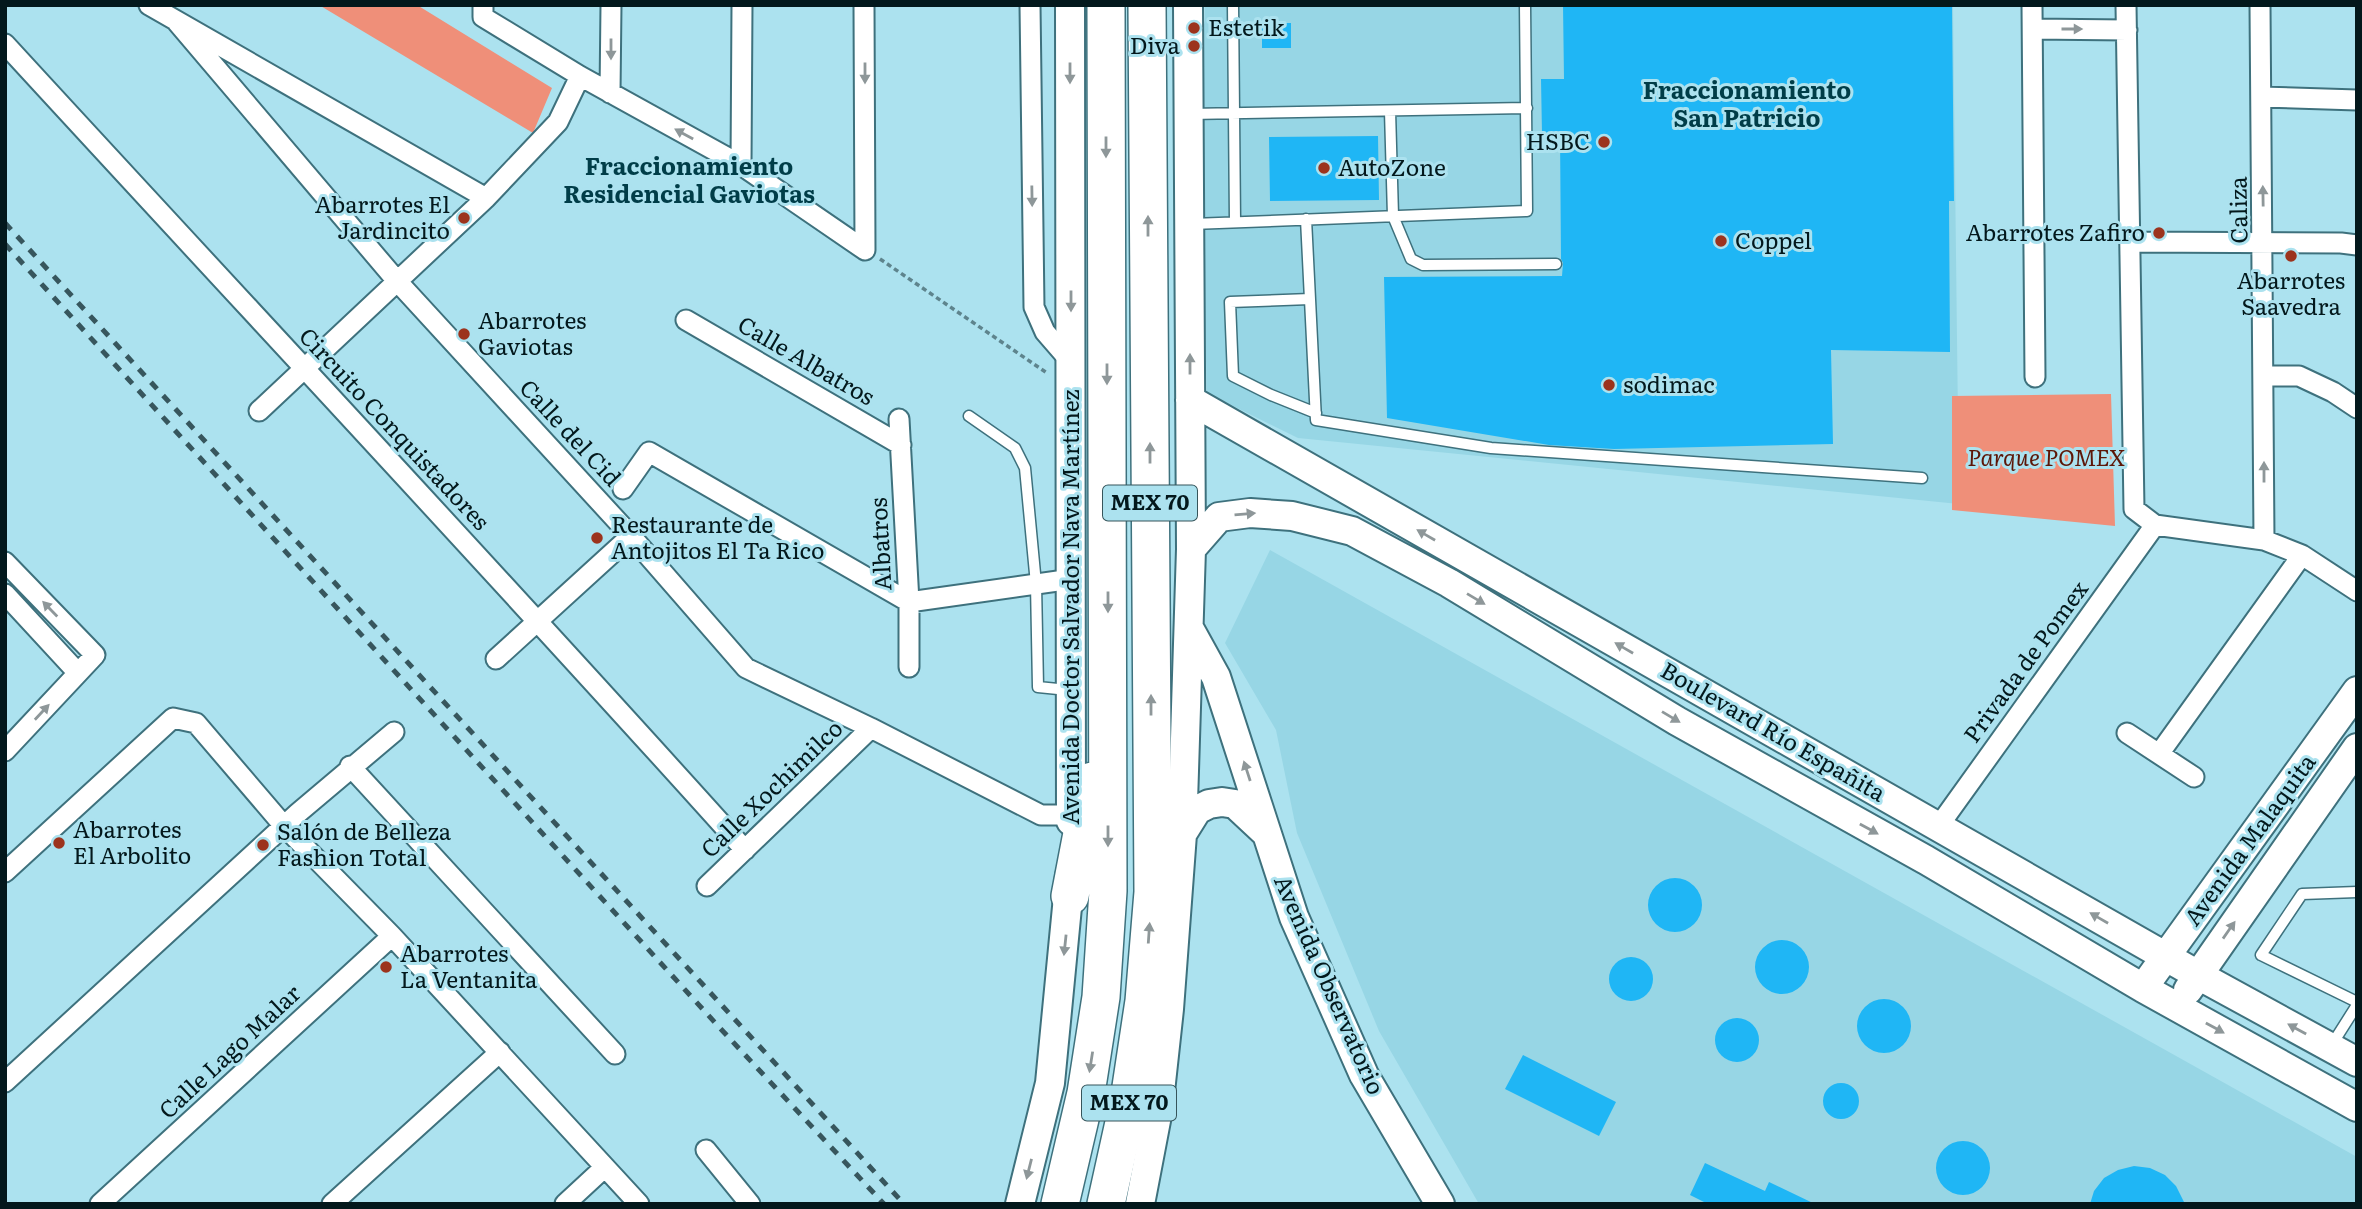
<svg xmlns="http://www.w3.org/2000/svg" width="2362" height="1209" font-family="Literata,serif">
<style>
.built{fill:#97d6e5}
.green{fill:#ef8f79}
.building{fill:#1fb6f5}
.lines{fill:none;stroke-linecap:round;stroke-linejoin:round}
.lane-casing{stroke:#3e717d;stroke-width:13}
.street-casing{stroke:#3e717d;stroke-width:23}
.secondary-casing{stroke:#3e717d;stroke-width:32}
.highway-casing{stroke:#3e717d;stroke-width:40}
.path{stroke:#5e848d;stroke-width:3.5;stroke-dasharray:5 3.5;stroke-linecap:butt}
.lane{stroke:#fff;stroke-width:10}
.street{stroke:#fff;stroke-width:19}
.secondary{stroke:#fff;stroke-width:28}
.highway{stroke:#fff;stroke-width:37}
.rail{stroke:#37565d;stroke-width:5;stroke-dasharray:9 9;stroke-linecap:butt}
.oneway{fill:#8e9799}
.poi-dot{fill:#9c331d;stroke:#ace2ef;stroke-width:2.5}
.labels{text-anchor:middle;stroke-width:6;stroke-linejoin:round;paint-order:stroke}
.shield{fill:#ace2ef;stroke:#36555b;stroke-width:2}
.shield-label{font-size:21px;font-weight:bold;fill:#03181c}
.poi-label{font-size:23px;fill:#03181c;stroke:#ace2ef;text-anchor:start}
.street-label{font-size:23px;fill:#03181c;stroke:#ace2ef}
.park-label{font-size:23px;font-style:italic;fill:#5d1607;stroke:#ace2ef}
.neighbourhood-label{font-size:24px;font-weight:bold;fill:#003d48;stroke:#ace2ef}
</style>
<rect width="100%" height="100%" fill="#ace2ef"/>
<path class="built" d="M 1205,5 L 1953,5 L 1959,504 L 1298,438 L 1207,393 L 1197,49 L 1205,21 Z
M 1270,550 L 2357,1157 L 2357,1204 L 1479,1204 L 1379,1031 L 1297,833 L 1276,730 L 1225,643 Z"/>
<path class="green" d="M 319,5 L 417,5 L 552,88 L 533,133 Z
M 2111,394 L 2115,526 L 1952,510 L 1952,396 Z"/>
<path class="building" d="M 1563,5 L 1952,5 L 1954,201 L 1949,201 L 1950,352 L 1831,350 L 1833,444 L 1614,449 L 1549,445 L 1387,418 L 1384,277 L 1562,276 L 1563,263 L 1561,259 L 1560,134 L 1542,134 L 1541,79 L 1564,79 Z
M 1262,23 L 1291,23 L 1291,48 L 1262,48 Z
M 1378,136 L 1379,200 L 1270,201 L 1269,137 Z
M1648 905a27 27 0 1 1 54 0a27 27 0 1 1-54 0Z
M1755 967a27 27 0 1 1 54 0a27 27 0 1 1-54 0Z
M1609 979a22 22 0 1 1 44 0a22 22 0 1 1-44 0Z
M1857 1026a27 27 0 1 1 54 0a27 27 0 1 1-54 0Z
M1715 1040a22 22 0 1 1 44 0a22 22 0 1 1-44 0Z
M 1523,1055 L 1616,1102 L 1599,1136 L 1505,1089 Z
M1823 1101a18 18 0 1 1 36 0a18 18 0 1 1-36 0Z
M1936 1168a27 27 0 1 1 54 0a27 27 0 1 1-54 0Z
M 1705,1163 L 1765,1191 L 1769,1182 L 1815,1204 L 1708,1204 L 1690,1195 Z
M 2134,1166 L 2150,1168 L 2165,1175 L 2176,1186 L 2185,1204 L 2090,1204 L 2094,1191 L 2104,1178 L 2118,1170 Z"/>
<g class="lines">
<g class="lane-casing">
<path id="lane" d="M 1233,5 L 1235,222
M 1390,111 L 1393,216 L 1411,259 L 1423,265 L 1556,264
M 1190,114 L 1527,108
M 1306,219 L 1316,420 L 1491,448 L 1922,478
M 1192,224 L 1527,211 L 1525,5
M 1310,299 L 1230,302 L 1233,376 L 1271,395 L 1316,413
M 969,416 L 1015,448 L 1025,468 L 1036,584 L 1038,687 L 1068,690
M 2357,892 L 2302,894 L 2261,955 L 2357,1002
M 2331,1046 L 2357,1005"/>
</g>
<g class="street-casing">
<path id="street" d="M 149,5 L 486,198
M 483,5 L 483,17 L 580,76 L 741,165 L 865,250
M 864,5 L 865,250
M 1030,5 L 1034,307 L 1045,332 L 1071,362
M 2032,5 L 2035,377
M 2126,5 L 2134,509 L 2155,525 L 2264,540 L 2302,555 L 2357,591
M 2260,5 L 2264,540
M 177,22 L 397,281 L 631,536 L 746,668 L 871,728 L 1041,815 L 1072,815
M 2033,29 L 2127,30
M 5,44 C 252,313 501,578 745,850
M 610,93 L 611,5
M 2261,97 L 2357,100
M 741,165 L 742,5
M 2130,242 L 2341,243 L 2357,245
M 686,320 L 901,445
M 2264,376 L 2299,376 L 2333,392 L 2357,408
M 259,411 L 486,198 L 558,122 L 580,76
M 899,419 L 909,602 L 909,667
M 623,489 L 649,452 L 909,602 L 1072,579
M 5,562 L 95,655 L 5,751
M 5,594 L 78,673
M 496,659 L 631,536
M 2127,733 L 2194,777
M 2159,754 L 2302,555
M 350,766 L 615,1054
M 1938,827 L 2155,525
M 5,872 L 173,718 L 196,723 L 284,826 L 392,936 L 639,1204
M 707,886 L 871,728
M 5,1082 L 298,813 L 394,732
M 706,1150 L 750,1204
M 100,1204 L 392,936
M 332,1204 L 500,1052
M 565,1204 L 605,1167"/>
</g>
<g class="secondary-casing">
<path id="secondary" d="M 1070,5 L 1071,821
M 1190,400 L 2198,975 L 2357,1062
M 1191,549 L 1219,517 L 1250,513 L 1292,516 L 1352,531 L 1449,583 L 1677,721 L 1926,860 L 2143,988 L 2357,1107
M 1189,628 L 1216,677 L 1294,917 L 1364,1075 L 1440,1204
M 1182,834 L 1197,810 L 1209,804 L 1222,802 L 1235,804 L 1265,832
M 2143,988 L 2357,691
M 2188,990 L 2357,748
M 1020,1204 L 1050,1083 L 1070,876
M 1140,1204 L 1158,1110 L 1169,1009 L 1182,834 L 1191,549 L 1188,5"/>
</g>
<g class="highway-casing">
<path id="highway" d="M 1070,896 L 1092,781
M 1060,1204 L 1086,1093 L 1101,997 L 1108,891 L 1106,5
M 1106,1204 L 1129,1100 L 1144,1001 L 1153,892 L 1147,5"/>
</g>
<path class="path" d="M 880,259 L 1047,373"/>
<use href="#lane" class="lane"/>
<use href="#street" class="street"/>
<use href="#secondary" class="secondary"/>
<use href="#highway" class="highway"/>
<path class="rail" d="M 5,223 L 904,1204
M 5,244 L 719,1027 L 884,1204"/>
</g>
<defs><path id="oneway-solid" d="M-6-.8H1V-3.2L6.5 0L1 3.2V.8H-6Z" transform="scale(1.75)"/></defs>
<g class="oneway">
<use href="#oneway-solid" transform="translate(2072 29)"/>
<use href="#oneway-solid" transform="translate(611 49) rotate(90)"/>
<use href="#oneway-solid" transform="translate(865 73) rotate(90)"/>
<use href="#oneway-solid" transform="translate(1070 73) rotate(90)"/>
<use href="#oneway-solid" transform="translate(684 134) rotate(-151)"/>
<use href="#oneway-solid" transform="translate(1106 147) rotate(90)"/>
<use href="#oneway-solid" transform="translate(1032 196) rotate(89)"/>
<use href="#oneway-solid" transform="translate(2263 196) rotate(-91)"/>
<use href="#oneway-solid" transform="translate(1148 226) rotate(-90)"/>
<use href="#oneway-solid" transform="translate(1071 301) rotate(90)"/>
<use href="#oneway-solid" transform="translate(1190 364) rotate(-90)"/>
<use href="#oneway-solid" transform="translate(1107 374) rotate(90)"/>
<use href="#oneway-solid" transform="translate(1150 453) rotate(-90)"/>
<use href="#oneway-solid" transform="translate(2264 472) rotate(-90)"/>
<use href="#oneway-solid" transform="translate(1245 514) rotate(-5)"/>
<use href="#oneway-solid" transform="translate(1426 535) rotate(-150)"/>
<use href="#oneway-solid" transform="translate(1476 599) rotate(31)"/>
<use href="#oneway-solid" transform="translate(1108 602) rotate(90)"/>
<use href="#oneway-solid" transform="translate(50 609) rotate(-134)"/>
<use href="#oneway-solid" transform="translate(1624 648) rotate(-150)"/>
<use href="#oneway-solid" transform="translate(1151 705) rotate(-90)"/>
<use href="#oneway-solid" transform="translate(42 712) rotate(-47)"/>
<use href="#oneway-solid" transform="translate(1671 717) rotate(31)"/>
<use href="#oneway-solid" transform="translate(1247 771) rotate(-108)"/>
<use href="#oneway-solid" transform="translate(1869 829) rotate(29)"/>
<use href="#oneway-solid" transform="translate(1108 836) rotate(90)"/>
<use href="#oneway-solid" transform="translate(2099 918) rotate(-150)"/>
<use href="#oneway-solid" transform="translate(2229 930) rotate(-55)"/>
<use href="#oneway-solid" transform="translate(1149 933) rotate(-86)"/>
<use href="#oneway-solid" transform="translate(1065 945) rotate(96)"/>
<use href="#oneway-solid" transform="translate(2215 1028) rotate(29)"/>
<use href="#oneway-solid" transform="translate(2297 1029) rotate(-151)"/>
<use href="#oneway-solid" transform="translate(1091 1062) rotate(99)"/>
<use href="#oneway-solid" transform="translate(1029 1169) rotate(104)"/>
</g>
<g class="poi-dot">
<circle cx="1194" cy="28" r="7"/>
<circle cx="1194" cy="46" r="7"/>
<circle cx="1604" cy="142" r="7"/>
<circle cx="1324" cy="168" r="7"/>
<circle cx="464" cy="218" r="7"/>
<circle cx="2159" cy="233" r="7"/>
<circle cx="1721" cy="241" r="7"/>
<circle cx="2291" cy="256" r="7"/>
<circle cx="464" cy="334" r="7"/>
<circle cx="1609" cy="385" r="7"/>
<circle cx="597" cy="538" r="7"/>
<circle cx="59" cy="843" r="7"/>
<circle cx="263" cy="845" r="7"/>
<circle cx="386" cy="967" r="7"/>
</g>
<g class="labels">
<g class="shield">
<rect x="1103" y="485.5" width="94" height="35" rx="5"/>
<rect x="1082" y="1085.5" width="94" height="35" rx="5"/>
</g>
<g class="shield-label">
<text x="1150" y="510">MEX 70</text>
<text x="1129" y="1110">MEX 70</text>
</g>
<g class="poi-label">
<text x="1208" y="36">Estetik</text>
<text x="1180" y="54" text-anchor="end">Diva</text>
<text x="1590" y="150" text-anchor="end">HSBC</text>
<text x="1338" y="176">AutoZone</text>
<text x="450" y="213" text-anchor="end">Abarrotes El<tspan x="450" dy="26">Jardincito</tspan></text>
<text x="2145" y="241" text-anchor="end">Abarrotes Zafiro</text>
<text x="1735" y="249">Coppel</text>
<text x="2291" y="289" text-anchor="middle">Abarrotes<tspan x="2291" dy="26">Saavedra</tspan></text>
<text x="478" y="329">Abarrotes<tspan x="478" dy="26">Gaviotas</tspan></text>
<text x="1623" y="393">sodimac</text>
<text x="611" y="533">Restaurante de<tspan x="611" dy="26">Antojitos El Ta Rico</tspan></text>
<text x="73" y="838">Abarrotes<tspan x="73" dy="26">El Arbolito</tspan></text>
<text x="277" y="840">Salón de Belleza<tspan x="277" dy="26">Fashion Total</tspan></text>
<text x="400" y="962">Abarrotes<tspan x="400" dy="26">La Ventanita</tspan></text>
</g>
<g class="street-label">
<text transform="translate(2239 210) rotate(-91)" y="8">Caliza</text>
<text transform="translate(806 361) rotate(30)" y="8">Calle Albatros</text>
<text transform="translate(394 429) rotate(47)" y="8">Circuito Conquistadores</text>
<text transform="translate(570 433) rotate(47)" y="8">Calle del Cid</text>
<text transform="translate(881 544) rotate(-93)" y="8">Albatros</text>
<text transform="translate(1071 607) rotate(-90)" y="8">Avenida Doctor Salvador Nava Martínez</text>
<text transform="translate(2026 662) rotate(-54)" y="8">Privada de Pomex</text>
<text transform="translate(1773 732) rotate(30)" y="8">Boulevard Río Españita</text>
<text transform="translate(772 789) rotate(-44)" y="8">Calle Xochimilco</text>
<text transform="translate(2250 840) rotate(-54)" y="8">Avenida Malaquita</text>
<text transform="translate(1329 985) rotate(66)" y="8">Avenida Observatorio</text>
<text transform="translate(230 1052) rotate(-43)" y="8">Calle Lago Malar</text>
</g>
<g class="park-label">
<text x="2046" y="466">Parque POMEX</text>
</g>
<g class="neighbourhood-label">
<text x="1747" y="99">Fraccionamiento<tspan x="1747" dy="28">San Patricio</tspan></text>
<text x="689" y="175">Fraccionamiento<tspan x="689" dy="28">Residencial Gaviotas</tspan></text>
</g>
</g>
<rect width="2362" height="1209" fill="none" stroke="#03181c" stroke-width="14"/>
</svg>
